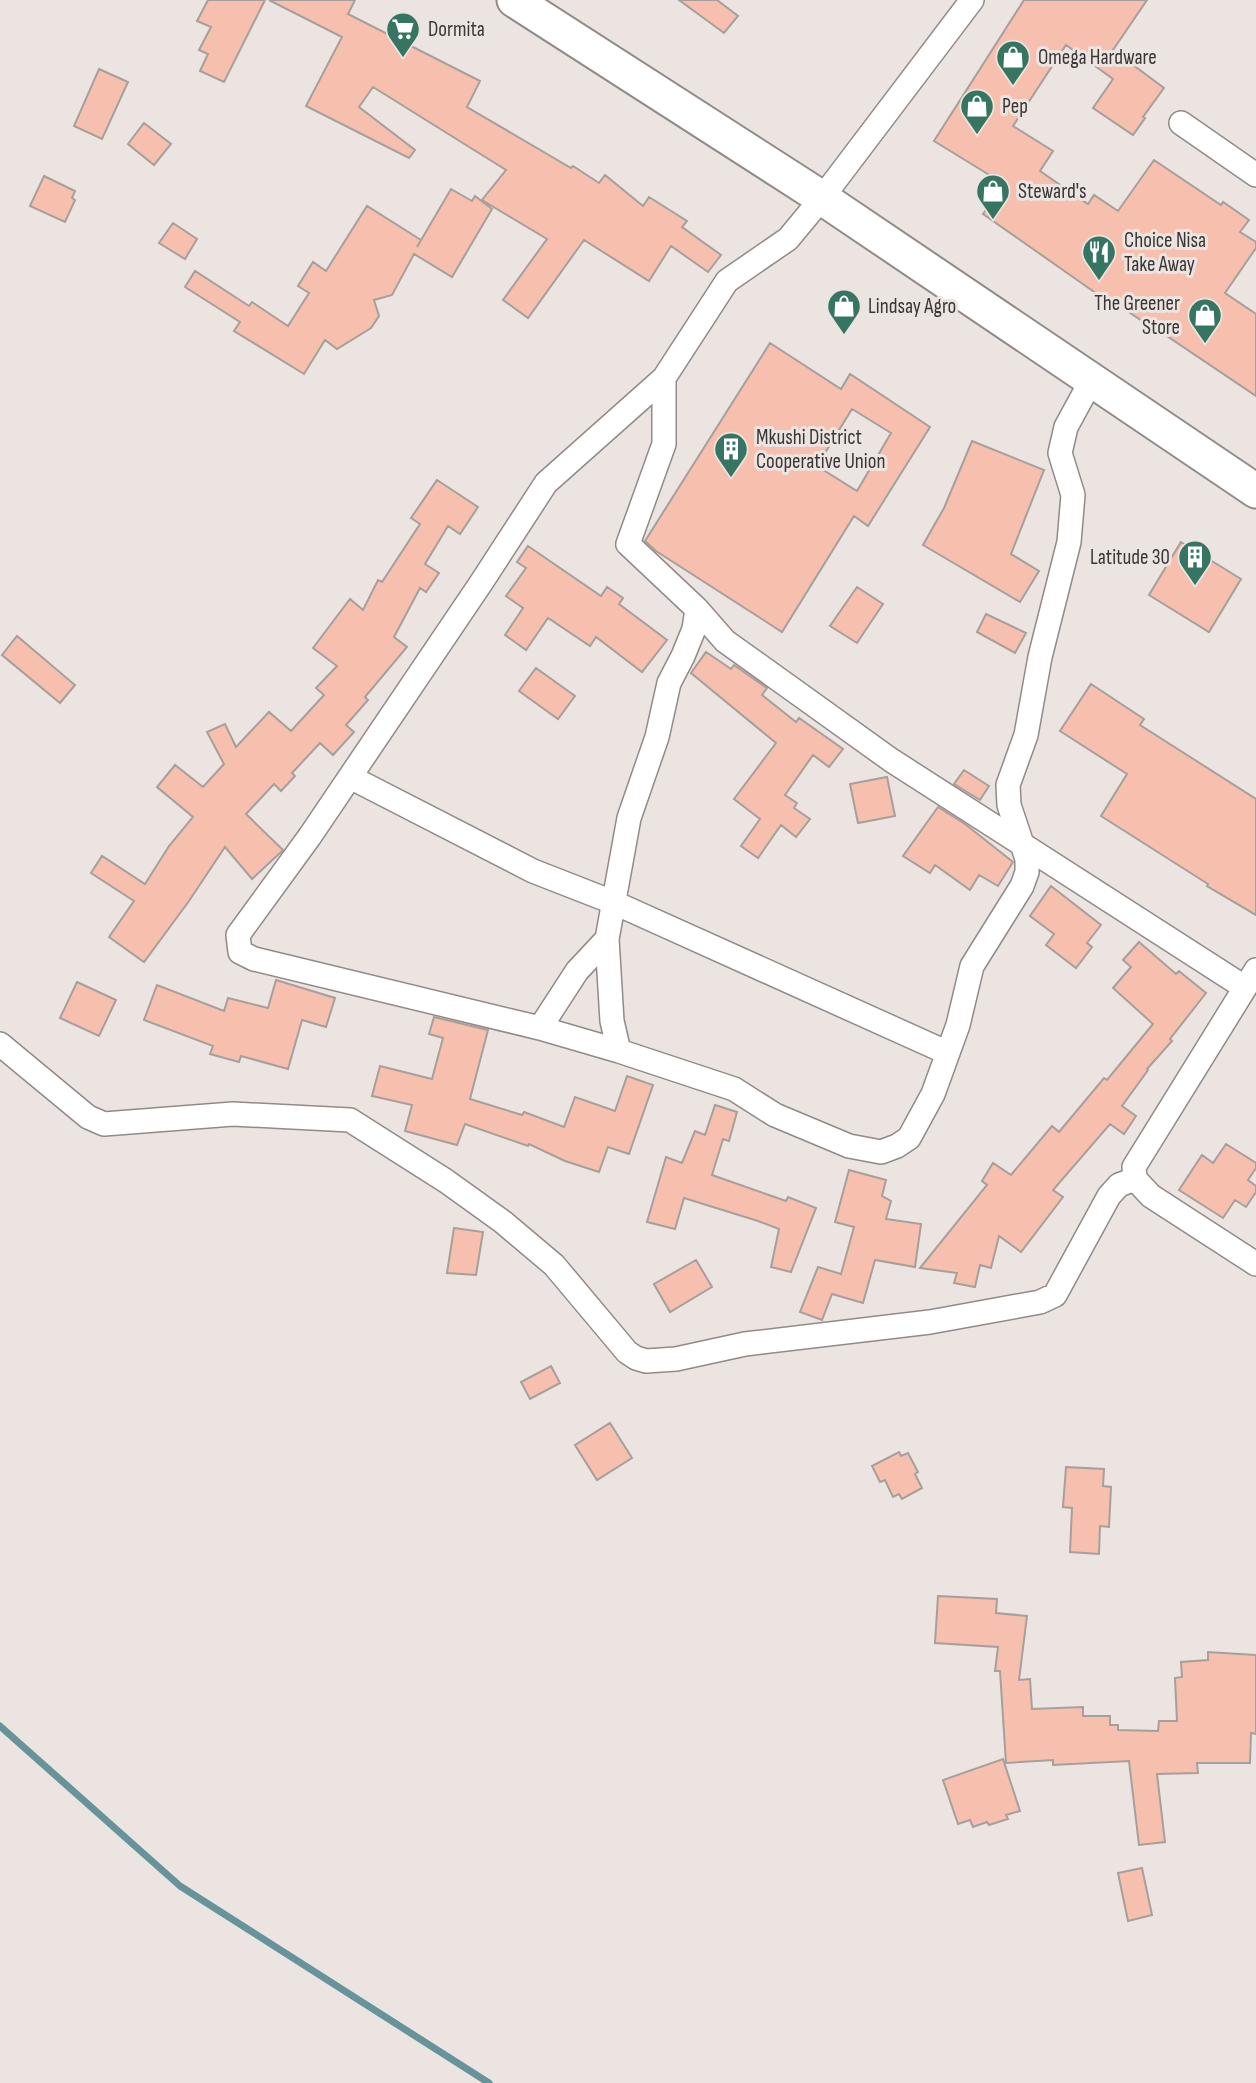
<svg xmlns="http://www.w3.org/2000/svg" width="1256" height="2083" font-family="'Sofia Sans Condensed',sans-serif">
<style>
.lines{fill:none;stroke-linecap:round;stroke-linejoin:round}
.stream{stroke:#66949a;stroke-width:7}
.building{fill:#f7c0ae;stroke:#a69f9c;stroke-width:2;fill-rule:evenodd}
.street-casing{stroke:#918a87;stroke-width:26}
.secondary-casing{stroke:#918a87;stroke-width:37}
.street{stroke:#fff;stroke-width:23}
.secondary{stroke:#fff;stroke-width:33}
.labels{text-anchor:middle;stroke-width:6;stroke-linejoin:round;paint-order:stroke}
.poi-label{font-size:21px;fill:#393635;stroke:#ebe4e1;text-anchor:start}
</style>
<rect width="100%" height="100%" fill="#ebe4e1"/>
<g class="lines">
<path class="stream" d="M 0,1726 L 180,1886 L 489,2083"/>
</g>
<path class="building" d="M 208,0 L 265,0 L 224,82 L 200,71 L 208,54 L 199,50 L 211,27 L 197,21 Z
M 269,0 L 355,0 L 348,14 L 480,81 L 467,107 L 571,168 L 573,166 L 599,183 L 605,175 L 643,206 L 649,197 L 687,221 L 682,227 L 721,255 L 708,272 L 671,246 L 649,281 L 584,240 L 528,318 L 503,300 L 547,239 L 482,200 L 506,170 L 373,87 L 359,107 L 415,150 L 409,158 L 306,106 L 342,37 Z
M 679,0 L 717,0 L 738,16 L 724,33 Z
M 1024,0 L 1147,0 L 1113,50 L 1164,88 L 1143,117 L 1145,118 L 1133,135 L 1093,108 L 1113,79 L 1066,45 L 1013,126 L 1053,151 L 1040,171 L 1088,204 L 1094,195 L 1118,211 L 1154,160 L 1221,205 L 1223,202 L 1249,220 L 1240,232 L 1256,242 L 1256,248 L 1225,293 L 1256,314 L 1256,396 L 1146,322 L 1145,323 L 1102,294 L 1100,296 L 983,214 L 1004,184 L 934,141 Z
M 99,69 L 128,82 L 102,139 L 74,126 Z
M 144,123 L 171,144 L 154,165 L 128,144 Z
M 44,176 L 75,191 L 72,198 L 75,200 L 65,222 L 30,206 Z
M 451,189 L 472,201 L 475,196 L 492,209 L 452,277 L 414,254 L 392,295 L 374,300 L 379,316 L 371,328 L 337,349 L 325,340 L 304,374 L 234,331 L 240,322 L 185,287 L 195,271 L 249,306 L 252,302 L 288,326 L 309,293 L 298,286 L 313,262 L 326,271 L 367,206 L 421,240 L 417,247 Z
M 173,223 L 197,239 L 185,259 L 159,243 Z
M 770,343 L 841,389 L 850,374 L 930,427 L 868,526 L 854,516 L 782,632 L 656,551 L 645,541 ZM 852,409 L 891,433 L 857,491 L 817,466 Z
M 972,441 L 1044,470 L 1011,554 L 1039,571 L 1020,602 L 923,545 L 944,508 Z
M 437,480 L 478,507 L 460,534 L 448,526 L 425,564 L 439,573 L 426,592 L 420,588 L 394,637 L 407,647 L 365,697 L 368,700 L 346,725 L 354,732 L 333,755 L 320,743 L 292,773 L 295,776 L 281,791 L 274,784 L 246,814 L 283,850 L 281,852 L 252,879 L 225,847 L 189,901 L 144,962 L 109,937 L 134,901 L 91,873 L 102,856 L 145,884 L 169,846 L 193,817 L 157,787 L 175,765 L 203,787 L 224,764 L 207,732 L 225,724 L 236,747 L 269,712 L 291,731 L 324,695 L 316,688 L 337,666 L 313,648 L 350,599 L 363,610 L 378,580 L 382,582 L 420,524 L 411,518 Z
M 1181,542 L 1241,579 L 1209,632 L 1149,595 Z
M 528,546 L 601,596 L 607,587 L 623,598 L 619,604 L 667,640 L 642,672 L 596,637 L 590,646 L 548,618 L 526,650 L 505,635 L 523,608 L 506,596 L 526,568 L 517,562 Z
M 857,587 L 883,604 L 857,643 L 830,626 Z
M 986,614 L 1026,633 L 1015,653 L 977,632 Z
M 17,636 L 75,685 L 60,703 L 2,655 Z
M 706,652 L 731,669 L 734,665 L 767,688 L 762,695 L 796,722 L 799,718 L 843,749 L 829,767 L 813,755 L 785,795 L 797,803 L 794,808 L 810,819 L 796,837 L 781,825 L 758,858 L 741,846 L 760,819 L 734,799 L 776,743 L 691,673 Z
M 536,668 L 575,696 L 558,719 L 519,691 Z
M 1091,684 L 1144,719 L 1140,725 L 1256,799 L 1256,915 L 1207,886 L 1208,884 L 1101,816 L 1127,774 L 1060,731 Z
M 964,770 L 989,786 L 980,800 L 954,784 Z
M 887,777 L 895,816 L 858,823 L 850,784 Z
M 938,807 L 965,824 L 1013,862 L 998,886 L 979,875 L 970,890 L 935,865 L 930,873 L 903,856 Z
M 1051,886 L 1101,925 L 1087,943 L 1092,947 L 1076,968 L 1046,945 L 1054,934 L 1030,916 Z
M 1139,942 L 1176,974 L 1179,971 L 1206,993 L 1170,1039 L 1172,1041 L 1147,1069 L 1148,1070 L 1122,1106 L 1136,1116 L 1124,1134 L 1110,1124 L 1053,1190 L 1063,1197 L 1021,1252 L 999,1236 L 991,1268 L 980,1265 L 975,1287 L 954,1283 L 957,1273 L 920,1268 L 987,1185 L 982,1181 L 993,1163 L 1011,1175 L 1052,1126 L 1059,1132 L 1104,1078 L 1107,1080 L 1153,1024 L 1113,988 L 1131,967 L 1123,960 Z
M 276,980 L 335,998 L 326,1027 L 302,1020 L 288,1069 L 241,1056 L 239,1062 L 210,1054 L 213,1046 L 144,1020 L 157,985 L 224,1011 L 228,998 L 268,1008 Z
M 77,982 L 116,1000 L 99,1036 L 60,1018 Z
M 434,1017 L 488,1030 L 470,1099 L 522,1115 L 524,1112 L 564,1127 L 575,1097 L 615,1111 L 627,1076 L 653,1085 L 629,1154 L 608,1147 L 599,1172 L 565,1161 L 529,1144 L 528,1146 L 465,1124 L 457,1145 L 405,1131 L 412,1105 L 372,1096 L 380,1066 L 432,1079 L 443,1038 L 429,1034 Z
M 715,1105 L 737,1112 L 729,1141 L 723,1139 L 712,1175 L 786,1201 L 788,1197 L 816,1208 L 791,1272 L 771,1267 L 779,1229 L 758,1221 L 684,1198 L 675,1229 L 647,1222 L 666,1157 L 682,1163 L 695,1131 L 705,1135 Z
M 1226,1144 L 1256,1163 L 1256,1168 L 1248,1180 L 1256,1186 L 1256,1192 L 1246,1207 L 1235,1200 L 1223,1218 L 1179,1190 L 1202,1155 L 1213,1163 Z
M 849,1170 L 886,1180 L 882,1196 L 891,1201 L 886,1219 L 921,1224 L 915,1267 L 875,1260 L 863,1303 L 832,1294 L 822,1320 L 800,1312 L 818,1267 L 841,1274 L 854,1227 L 835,1222 Z
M 454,1228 L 483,1232 L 476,1275 L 447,1273 Z
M 696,1260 L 712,1287 L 670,1312 L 654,1284 Z
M 551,1366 L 560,1383 L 530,1399 L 521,1382 Z
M 610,1423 L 632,1458 L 597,1480 L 575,1445 Z
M 899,1452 L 901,1456 L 908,1453 L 918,1472 L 915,1474 L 922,1488 L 902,1499 L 899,1494 L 893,1497 L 885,1480 L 880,1482 L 872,1466 Z
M 1066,1467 L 1104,1469 L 1103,1486 L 1111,1487 L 1109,1527 L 1100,1526 L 1099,1554 L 1070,1552 L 1072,1508 L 1063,1507 Z
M 938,1596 L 997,1599 L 996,1613 L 1027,1616 L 1019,1680 L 1030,1679 L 1032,1709 L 1083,1707 L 1083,1716 L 1110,1716 L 1110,1725 L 1118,1725 L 1118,1730 L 1158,1731 L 1159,1721 L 1177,1721 L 1175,1678 L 1182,1677 L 1181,1662 L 1208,1660 L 1208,1652 L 1256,1655 L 1256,1734 L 1251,1733 L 1250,1763 L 1197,1763 L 1198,1773 L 1157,1774 L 1165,1842 L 1139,1845 L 1129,1761 L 1053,1765 L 1053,1760 L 1006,1763 L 1000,1671 L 995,1671 L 998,1647 L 935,1643 Z
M 1003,1759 L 1020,1811 L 1006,1815 L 1008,1819 L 989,1825 L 987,1822 L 973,1827 L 970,1820 L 958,1824 L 943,1780 Z
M 1142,1868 L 1152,1915 L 1128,1921 L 1118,1873 Z"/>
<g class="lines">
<g class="street-casing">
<path id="street" d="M 972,0 L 822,198 L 788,239 L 727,281 L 664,378 L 546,483 L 481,583 L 310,836 L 238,935 L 240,952 L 254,959 L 540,1028 L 619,1051 L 734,1089 L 775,1115 L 849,1146 L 881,1152 L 897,1146 L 909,1138 L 933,1094 L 958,1025 L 972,966 L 1022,886 L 1027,872 L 1027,859 L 1009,805 L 1008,785 L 1026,735 L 1040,657 L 1069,542 L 1073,495 L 1060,453 L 1066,427 L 1091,381
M 1181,123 L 1256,175
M 697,609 L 725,641 L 891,760 L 1244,987
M 350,777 L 533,871 L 615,903 L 948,1053
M 1256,970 L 1134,1167 L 1135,1179 L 1151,1196 L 1256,1264
M 540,1028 L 577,971 L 607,939
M 0,1044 L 88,1117 L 104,1124 L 233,1114 L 350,1120 L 446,1181 L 503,1222 L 554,1265 L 627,1352 L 636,1358 L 646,1361 L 676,1359 L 745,1344 L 930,1322 L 1040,1302 L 1055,1295 L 1109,1196 L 1119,1185 L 1135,1179
M 619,1051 L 612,1021 L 607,939 L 629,818 L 657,737 L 669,683 L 683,656 L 694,629 L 697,609 L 628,544 L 664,444 L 664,378"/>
</g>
<g class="secondary-casing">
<path id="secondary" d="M 514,0 L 822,198 L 1256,491"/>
</g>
<use href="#street" class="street"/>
<use href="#secondary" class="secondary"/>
</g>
<defs>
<g id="supermarket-pin" transform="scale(1.75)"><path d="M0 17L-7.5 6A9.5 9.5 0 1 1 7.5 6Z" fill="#377563" stroke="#ebe4e1"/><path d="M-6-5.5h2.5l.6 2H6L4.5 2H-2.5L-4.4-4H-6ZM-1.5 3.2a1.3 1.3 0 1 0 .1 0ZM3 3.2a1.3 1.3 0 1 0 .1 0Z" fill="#fff"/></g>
<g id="shop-pin" transform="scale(1.75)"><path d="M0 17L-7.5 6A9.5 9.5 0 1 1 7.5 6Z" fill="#377563" stroke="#ebe4e1"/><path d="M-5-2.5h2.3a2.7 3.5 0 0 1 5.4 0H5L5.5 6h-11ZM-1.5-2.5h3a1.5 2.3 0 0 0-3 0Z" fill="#fff"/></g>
<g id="restaurant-pin" transform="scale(1.75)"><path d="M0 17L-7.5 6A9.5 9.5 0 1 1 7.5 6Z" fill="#377563" stroke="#ebe4e1"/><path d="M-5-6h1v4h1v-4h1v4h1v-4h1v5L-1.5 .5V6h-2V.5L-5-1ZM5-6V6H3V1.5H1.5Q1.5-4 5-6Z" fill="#fff"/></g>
<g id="building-pin" transform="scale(1.75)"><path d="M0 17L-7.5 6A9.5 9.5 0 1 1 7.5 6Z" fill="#377563" stroke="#ebe4e1"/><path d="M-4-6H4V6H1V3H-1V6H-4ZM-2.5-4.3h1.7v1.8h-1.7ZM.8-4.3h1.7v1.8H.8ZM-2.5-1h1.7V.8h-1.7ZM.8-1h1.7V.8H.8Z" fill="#fff"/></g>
</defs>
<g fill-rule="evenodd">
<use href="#supermarket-pin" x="403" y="29"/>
<use href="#shop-pin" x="1013" y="57"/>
<use href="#shop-pin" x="977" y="106"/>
<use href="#shop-pin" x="993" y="191"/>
<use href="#restaurant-pin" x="1099" y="252"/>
<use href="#shop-pin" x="844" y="306"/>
<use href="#shop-pin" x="1205" y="315"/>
<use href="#building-pin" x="731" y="449"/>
<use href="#building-pin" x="1195" y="557"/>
</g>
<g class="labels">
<g class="poi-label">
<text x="428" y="36">Dormita</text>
<text x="1038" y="64">Omega Hardware</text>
<text x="1002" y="113">Pep</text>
<text x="1018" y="198">Steward's</text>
<text x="1124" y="247">Choice Nisa<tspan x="1124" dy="24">Take Away</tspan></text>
<text x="1180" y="310" text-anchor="end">The Greener<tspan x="1180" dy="24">Store</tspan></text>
<text x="868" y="313">Lindsay Agro</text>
<text x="756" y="444">Mkushi District<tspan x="756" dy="24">Cooperative Union</tspan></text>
<text x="1170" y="564" text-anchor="end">Latitude 30</text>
</g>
</g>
</svg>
